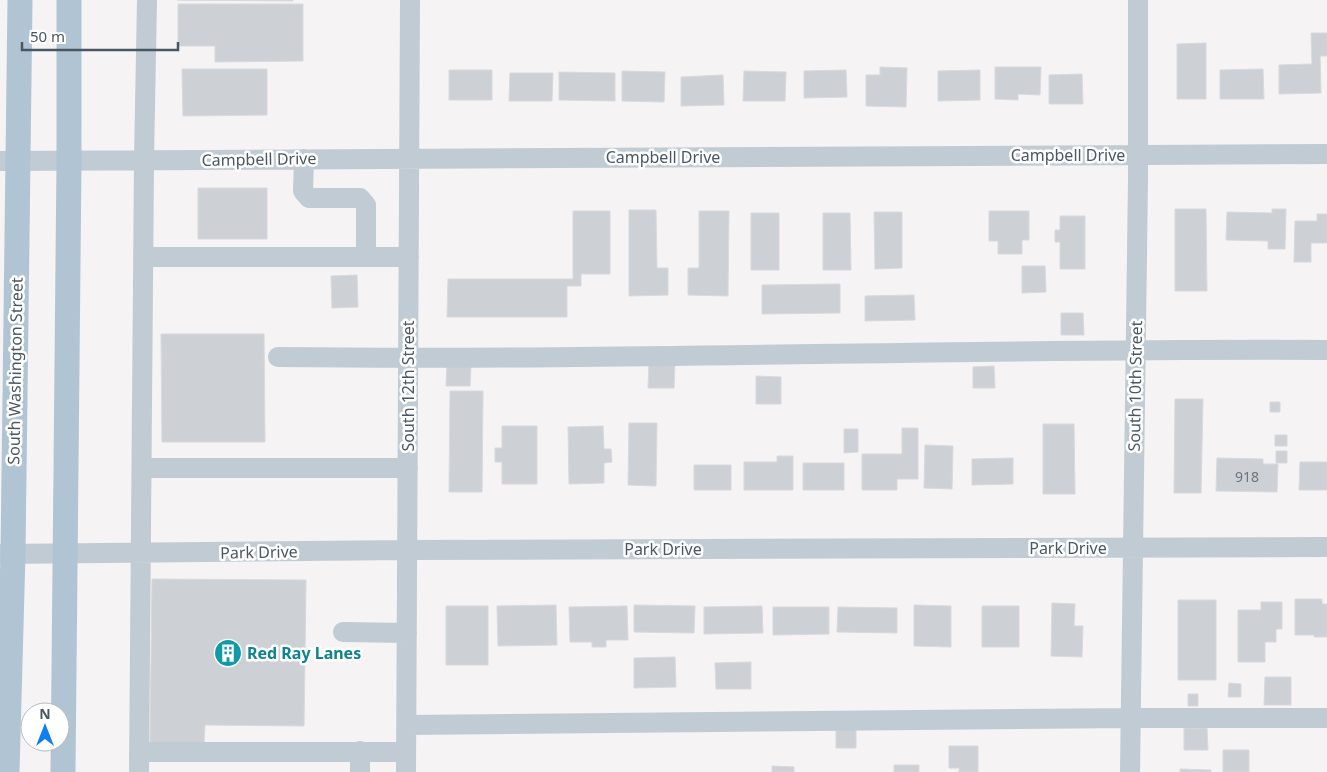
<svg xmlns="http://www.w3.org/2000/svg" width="1327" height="772" font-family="'Noto Sans',sans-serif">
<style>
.building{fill:#cdd0d5;stroke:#d7d9de}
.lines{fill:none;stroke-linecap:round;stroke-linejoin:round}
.minor{stroke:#c0cbd3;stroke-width:20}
.major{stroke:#b1c4d3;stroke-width:25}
.labels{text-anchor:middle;stroke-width:5;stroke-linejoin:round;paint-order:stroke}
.number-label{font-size:14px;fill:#6a757f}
.street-label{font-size:16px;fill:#495762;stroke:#fff}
.culture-label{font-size:16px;font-weight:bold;fill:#0d838f;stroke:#fff;text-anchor:start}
</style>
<rect width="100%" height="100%" fill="#f5f3f3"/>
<path class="building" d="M 177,0 L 293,0 L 293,1 Z
M 178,4 L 303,4 L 303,61 L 215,62 L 215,46 L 178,46 Z
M 1311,33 L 1327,33 L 1327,56 L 1320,56 L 1321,93 L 1279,94 L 1279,65 L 1312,64 Z
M 1206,43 L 1206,99 L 1177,99 L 1177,44 Z
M 880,67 L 907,68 L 906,107 L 866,106 L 866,75 L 880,75 Z
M 995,67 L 1041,67 L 1040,95 L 1018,94 L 1018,100 L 995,99 Z
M 182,69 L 267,69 L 267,115 L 183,116 Z
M 1263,69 L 1264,99 L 1220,99 L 1220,70 Z
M 449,70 L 492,70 L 492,100 L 449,100 Z
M 846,70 L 847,97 L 804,98 L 804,71 Z
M 980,70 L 980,100 L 938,101 L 938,71 Z
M 622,71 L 665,72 L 664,102 L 622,101 Z
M 744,71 L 786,72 L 785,101 L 743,101 Z
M 559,72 L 615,73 L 615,101 L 559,100 Z
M 510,73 L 553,73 L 552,101 L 509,101 Z
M 1082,74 L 1083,104 L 1049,104 L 1049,75 Z
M 723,75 L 724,105 L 681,106 L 681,77 Z
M 198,188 L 267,188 L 267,239 L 198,239 Z
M 1175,209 L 1206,209 L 1207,291 L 1175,291 Z
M 1272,209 L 1286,209 L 1285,249 L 1268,249 L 1268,241 L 1226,240 L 1227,212 L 1272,213 Z
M 629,210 L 656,210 L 657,268 L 668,268 L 668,295 L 629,296 Z
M 573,211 L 610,211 L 610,274 L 581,274 L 581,286 L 567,286 L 567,317 L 447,317 L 448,279 L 573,279 Z
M 699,211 L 729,211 L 728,296 L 688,295 L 688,268 L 699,268 Z
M 989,211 L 1029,211 L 1029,240 L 1022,240 L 1022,254 L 998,254 L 998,241 L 989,241 Z
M 874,212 L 902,212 L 902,268 L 875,269 Z
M 751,213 L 779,213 L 779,270 L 751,270 Z
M 823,213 L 850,213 L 851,270 L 823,270 Z
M 1317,214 L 1327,214 L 1327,243 L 1311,243 L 1311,262 L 1294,262 L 1295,221 L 1317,221 Z
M 1060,216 L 1085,216 L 1085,269 L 1060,269 L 1060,242 L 1055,242 L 1055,230 L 1060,230 Z
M 1022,266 L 1045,266 L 1046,292 L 1022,293 Z
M 357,275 L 358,307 L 332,308 L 331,276 Z
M 840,284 L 840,313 L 762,314 L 762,285 Z
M 914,295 L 915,320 L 865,321 L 865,296 Z
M 1061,313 L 1083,313 L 1084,335 L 1061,335 Z
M 161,334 L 264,334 L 265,442 L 162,442 Z
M 649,361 L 675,362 L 674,388 L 648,388 Z
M 447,364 L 471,365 L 470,386 L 446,386 Z
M 994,366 L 995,388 L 973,388 L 973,367 Z
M 756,376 L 781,377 L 781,404 L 756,404 Z
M 450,391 L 483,391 L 482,492 L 449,492 Z
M 1175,399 L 1203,399 L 1201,493 L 1174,493 Z
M 1270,402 L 1280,402 L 1280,412 L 1270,412 Z
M 629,423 L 657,423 L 656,486 L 628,485 Z
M 1043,424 L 1074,424 L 1075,494 L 1043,494 Z
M 502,426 L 537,426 L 537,484 L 502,484 L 502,462 L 495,462 L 495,448 L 502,448 Z
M 603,426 L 604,449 L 611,449 L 612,462 L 604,463 L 604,483 L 569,484 L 568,427 Z
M 902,428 L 918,428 L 918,479 L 897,479 L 897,490 L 862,490 L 862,454 L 902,454 Z
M 844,429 L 858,429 L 858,452 L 844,453 Z
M 1275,435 L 1287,435 L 1287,446 L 1275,446 Z
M 925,445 L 953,446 L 952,489 L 924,488 Z
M 1276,451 L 1287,451 L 1287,463 L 1276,463 Z
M 777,456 L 793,456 L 793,490 L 744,490 L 744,462 L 777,462 Z
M 1013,458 L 1013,484 L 972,485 L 972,459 Z
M 1217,458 L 1263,459 L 1263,464 L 1278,464 L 1277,492 L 1216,491 Z
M 1300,462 L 1327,462 L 1327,490 L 1299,490 Z
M 803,463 L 844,463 L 844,490 L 803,490 Z
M 694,465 L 731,465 L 731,490 L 694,490 Z
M 152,579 L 306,580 L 304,726 L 205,725 L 204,743 L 150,743 Z
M 1295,599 L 1322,599 L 1322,604 L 1327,604 L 1327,637 L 1314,637 L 1314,635 L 1295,635 Z
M 1178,600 L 1216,600 L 1216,680 L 1178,680 Z
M 1261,602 L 1282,602 L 1282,629 L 1276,629 L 1276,642 L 1265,642 L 1265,662 L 1238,662 L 1238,610 L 1261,610 Z
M 1052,603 L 1075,604 L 1074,626 L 1083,626 L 1082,657 L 1051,656 Z
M 556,605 L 557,645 L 498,646 L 497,606 Z
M 634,605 L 695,606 L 694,633 L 634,632 Z
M 914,605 L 951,606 L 951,647 L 914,646 Z
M 446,606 L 488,606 L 488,665 L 446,665 Z
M 627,606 L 628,640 L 606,640 L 606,647 L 592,647 L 592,642 L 570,642 L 569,607 Z
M 762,606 L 763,633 L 704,634 L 704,607 Z
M 982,606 L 1019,606 L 1019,647 L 982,647 Z
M 773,607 L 829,607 L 829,634 L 773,635 Z
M 838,607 L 897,608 L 897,633 L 837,632 Z
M 675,657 L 676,687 L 634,688 L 634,658 Z
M 751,662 L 751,689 L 716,689 L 715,663 Z
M 1265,677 L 1291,677 L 1291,705 L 1264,705 Z
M 1229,683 L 1241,684 L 1241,697 L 1228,697 Z
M 1188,694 L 1198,694 L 1198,706 L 1188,706 Z
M 1184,728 L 1207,728 L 1208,750 L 1184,750 Z
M 836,729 L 856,729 L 856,748 L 836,748 Z
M 949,746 L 978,746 L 978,772 L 959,772 L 959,768 L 949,768 Z
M 1223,750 L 1249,750 L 1249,772 L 1223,772 Z
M 894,765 L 919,765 L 919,772 L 894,772 Z
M 772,766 L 794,767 L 794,772 L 772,772 Z
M 1180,769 L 1211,770 L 1211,772 L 1180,772 Z"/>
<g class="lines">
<path class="minor" d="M 304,159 L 303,191 L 309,198 L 360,198 L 366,205 L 366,257
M 0,161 L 1327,154
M 143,257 L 409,257
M 278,357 C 628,361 977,348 1327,350
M 142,468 L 408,468
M 0,554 L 407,550 L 1327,547
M 343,632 L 407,633
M 406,725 L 1131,718 L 1327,718
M 360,751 L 360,772
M 139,752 L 406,752
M 139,772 L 144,160 L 147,0
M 406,772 L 410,0
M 1130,772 L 1138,179 L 1138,0"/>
<path class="major" d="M 7,772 L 13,554 L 20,0
M 63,772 L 69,161 L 69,0"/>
</g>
<defs>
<g id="building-disc" transform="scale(1.4375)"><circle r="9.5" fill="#0f9aa8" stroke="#fff"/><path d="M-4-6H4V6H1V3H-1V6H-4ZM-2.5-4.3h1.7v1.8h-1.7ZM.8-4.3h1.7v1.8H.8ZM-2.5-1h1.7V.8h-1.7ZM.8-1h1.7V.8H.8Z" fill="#fff"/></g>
</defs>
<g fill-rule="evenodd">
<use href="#building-disc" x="228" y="653"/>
</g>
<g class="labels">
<g class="number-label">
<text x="1247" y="482">918</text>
</g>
<g class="street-label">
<text x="1068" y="161">Campbell Drive</text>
<text x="663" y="163">Campbell Drive</text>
<text transform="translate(259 159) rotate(-1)" y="6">Campbell Drive</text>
<text transform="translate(15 371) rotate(-89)" y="6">South Washington Street</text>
<text transform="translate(408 386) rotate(-90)" y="6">South 12th Street</text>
<text transform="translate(1135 386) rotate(-89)" y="6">South 10th Street</text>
<text x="1068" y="554">Park Drive</text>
<text x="663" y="555">Park Drive</text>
<text transform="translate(259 552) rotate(-1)" y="6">Park Drive</text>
</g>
<g class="culture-label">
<text x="247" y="659">Red Ray Lanes</text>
</g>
</g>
<g transform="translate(45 727)"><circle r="24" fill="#ffffff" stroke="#b6bcc0"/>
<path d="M0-4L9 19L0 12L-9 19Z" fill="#0f7df3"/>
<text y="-8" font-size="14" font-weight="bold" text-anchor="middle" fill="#495762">N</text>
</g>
<path d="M22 42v8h156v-8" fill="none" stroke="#495762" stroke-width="2.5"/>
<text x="30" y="42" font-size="15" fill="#495762" stroke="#ffffff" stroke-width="4" paint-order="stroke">50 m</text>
</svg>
